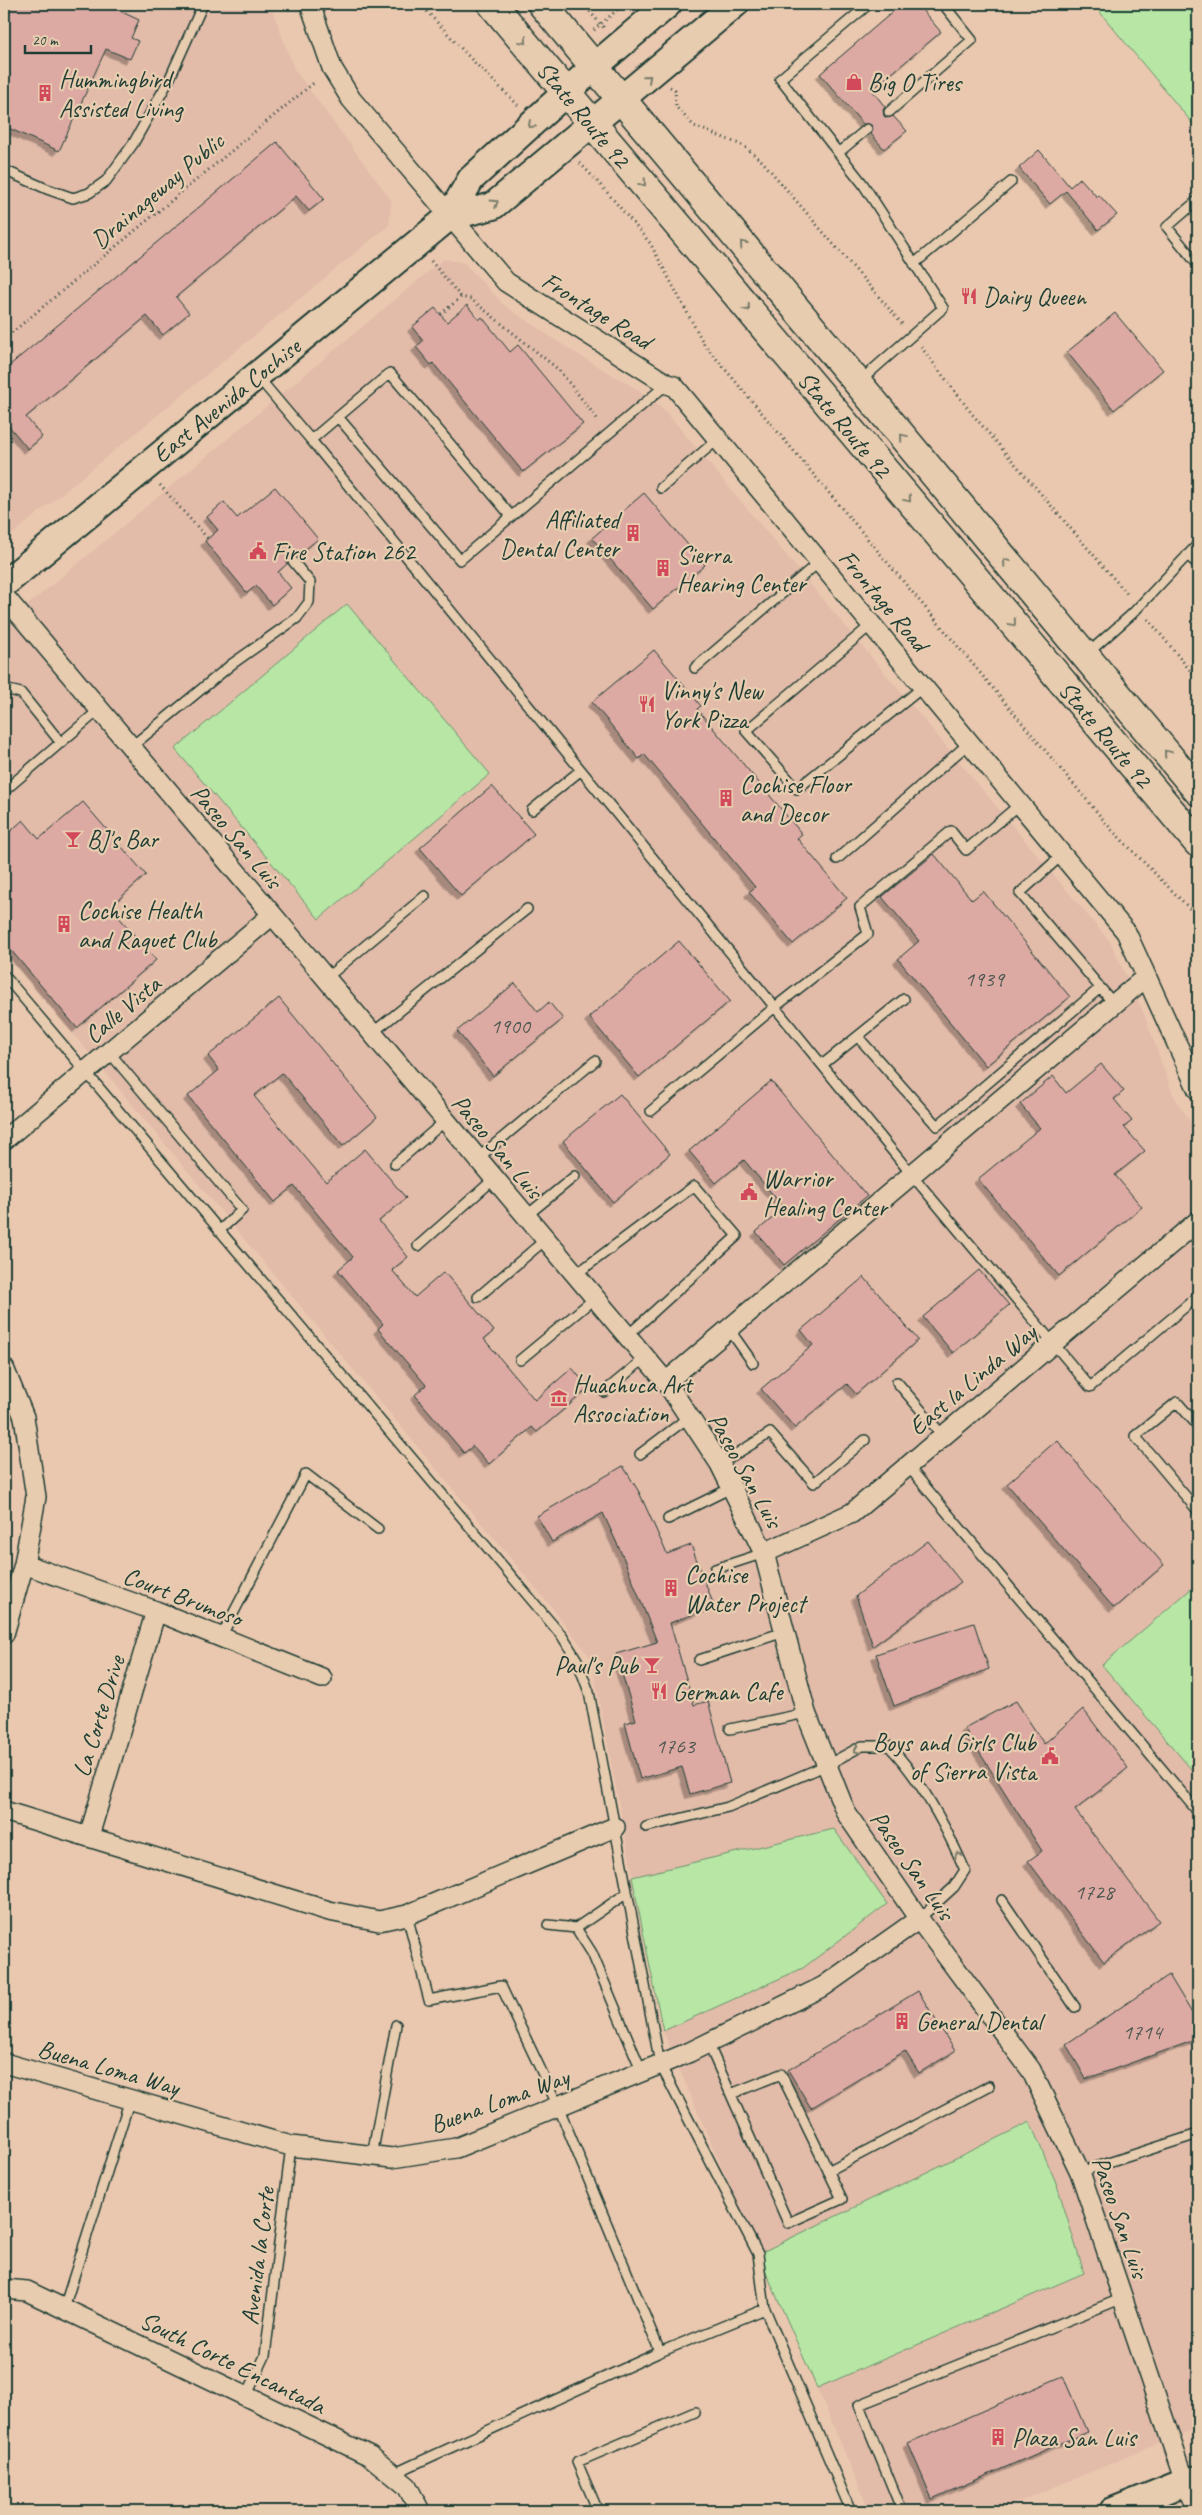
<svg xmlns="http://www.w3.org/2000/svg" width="1202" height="2515" font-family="Caveat,sans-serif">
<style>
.built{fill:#e2bba9}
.green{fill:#b7e6a5;stroke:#6b926c}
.building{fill:#dca9a3;stroke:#1f3d34;filter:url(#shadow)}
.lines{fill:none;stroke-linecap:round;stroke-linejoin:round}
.lane-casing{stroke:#1f3d34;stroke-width:12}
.street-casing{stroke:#1f3d34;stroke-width:22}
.secondary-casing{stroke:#1f3d34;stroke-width:30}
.primary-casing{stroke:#1f3d34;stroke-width:31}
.path{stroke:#1f3d34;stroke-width:3;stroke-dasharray:1 4;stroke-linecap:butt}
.lane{stroke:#e8ccaf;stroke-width:9}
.street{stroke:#e8ccaf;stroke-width:19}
.secondary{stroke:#e8ccaf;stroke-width:26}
.primary{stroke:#e8ccaf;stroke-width:28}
.oneway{stroke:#797d6b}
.labels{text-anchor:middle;stroke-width:4.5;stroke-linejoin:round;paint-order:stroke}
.number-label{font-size:22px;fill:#4e5850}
.poi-label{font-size:25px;fill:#1f3d34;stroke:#e8ccaf;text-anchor:start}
.street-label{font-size:25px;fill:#1f3d34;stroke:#e8ccaf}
</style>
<defs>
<filter id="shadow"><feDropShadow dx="-4.5" dy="4.5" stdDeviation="0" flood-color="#0004"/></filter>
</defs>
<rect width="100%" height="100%" fill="#eac7af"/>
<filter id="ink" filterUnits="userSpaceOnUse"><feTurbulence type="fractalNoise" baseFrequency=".02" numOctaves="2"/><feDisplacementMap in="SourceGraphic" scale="10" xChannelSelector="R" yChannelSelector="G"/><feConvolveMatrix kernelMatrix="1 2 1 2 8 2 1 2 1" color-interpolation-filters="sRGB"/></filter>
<g filter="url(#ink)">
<path class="built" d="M 4,4 L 270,4 L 294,69 L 391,200 L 389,225 L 4,541 Z
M 444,259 L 464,263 L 506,307 L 572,351 L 633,387 L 665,411 L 1110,942 L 1144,1014 L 1173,1095 L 1198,1134 L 1198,2427 L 997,2511 L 870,2511 L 663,2031 L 591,1658 L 554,1610 L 4,951 L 4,625 Z"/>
<path class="green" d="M 1093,4 L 1198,4 L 1198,130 Z
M 347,604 L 490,774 L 319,919 L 175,749 Z
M 1198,1583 L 1198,1777 L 1102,1665 Z
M 834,1829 L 887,1904 L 803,1968 L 663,2031 L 632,1877 Z
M 1030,2122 L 1057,2185 L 1084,2273 L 817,2388 L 758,2254 Z"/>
<path class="building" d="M 4,4 L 123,4 L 120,11 L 139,20 L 131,38 L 138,41 L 130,59 L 106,49 L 59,151 L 4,126 Z
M 902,4 L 917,4 L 941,32 L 872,90 L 885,107 L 883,110 L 884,116 L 887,118 L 893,116 L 907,131 L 884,149 L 871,134 L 873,128 L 871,125 L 863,124 L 820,74 Z
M 277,142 L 324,199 L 309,211 L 296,196 L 176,297 L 189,313 L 163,335 L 147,316 L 26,417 L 42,437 L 28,449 L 4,420 L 4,370 Z
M 1039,150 L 1070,187 L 1080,178 L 1097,197 L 1099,195 L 1117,215 L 1098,230 L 1066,191 L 1050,204 L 1019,168 Z
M 467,305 L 479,320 L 482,317 L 510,352 L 518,345 L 583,424 L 523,472 L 433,363 L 431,365 L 416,347 L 423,341 L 412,327 L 435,308 L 447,322 Z
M 1115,313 L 1163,370 L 1114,410 L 1067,352 Z
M 275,487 L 318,539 L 297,556 L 291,554 L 286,557 L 287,564 L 278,572 L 291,588 L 272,605 L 256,586 L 247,593 L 205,541 L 218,530 L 207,517 L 224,502 L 237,518 Z
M 644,493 L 705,565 L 653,609 L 592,538 Z
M 654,650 L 701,706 L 697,709 L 802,834 L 797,838 L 847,898 L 793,944 L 749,892 L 755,887 L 644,754 L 639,759 L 592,702 Z
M 492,786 L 534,834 L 461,896 L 420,848 Z
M 83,802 L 146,875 L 110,907 L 156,960 L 77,1028 L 4,942 L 4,837 L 23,820 L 39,839 Z
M 934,854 L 972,900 L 983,891 L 1070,997 L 986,1066 L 898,959 L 919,941 L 882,897 Z
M 679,941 L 730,1001 L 639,1077 L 589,1017 Z
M 515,983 L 538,1012 L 549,1002 L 563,1019 L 493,1076 L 457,1031 Z
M 279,998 L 377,1117 L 343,1146 L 282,1073 L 254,1096 L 326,1182 L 365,1149 L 406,1198 L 379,1221 L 408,1257 L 392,1270 L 415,1297 L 444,1272 L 494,1331 L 484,1339 L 535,1400 L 572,1368 L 589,1388 L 537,1432 L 532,1427 L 489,1464 L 473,1446 L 464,1453 L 415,1395 L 426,1385 L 378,1329 L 383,1324 L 338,1270 L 353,1257 L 294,1186 L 275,1202 L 188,1096 L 219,1070 L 208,1056 Z
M 1101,1064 L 1124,1091 L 1114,1099 L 1132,1121 L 1124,1127 L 1145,1151 L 1115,1175 L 1142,1207 L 1059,1276 L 978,1179 L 1040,1128 L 1020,1104 L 1053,1076 L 1066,1093 Z
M 771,1081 L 867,1196 L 784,1265 L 756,1232 L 784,1208 L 744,1160 L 716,1183 L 689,1151 Z
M 620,1094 L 670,1154 L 613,1202 L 563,1141 Z
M 979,1270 L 1009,1305 L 953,1353 L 923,1317 Z
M 864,1277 L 918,1340 L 856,1394 L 847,1384 L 795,1428 L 761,1389 L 813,1345 L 801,1330 Z
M 1057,1440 L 1164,1565 L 1114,1608 L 1007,1484 Z
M 623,1466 L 639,1492 L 667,1554 L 691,1545 L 714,1606 L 670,1623 L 694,1705 L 708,1701 L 730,1783 L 690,1794 L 682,1767 L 640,1779 L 625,1723 L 636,1720 L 616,1654 L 657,1642 L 624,1559 L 603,1513 L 552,1542 L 537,1516 Z
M 928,1541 L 961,1582 L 873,1646 L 856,1596 Z
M 974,1623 L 989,1669 L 894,1706 L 876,1654 Z
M 1016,1701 L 1044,1744 L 1083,1709 L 1128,1768 L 1075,1810 L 1159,1921 L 1104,1962 L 1028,1861 L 1042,1851 L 964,1728 Z
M 1169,1975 L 1198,2023 L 1198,2039 L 1086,2079 L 1066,2044 Z
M 918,1991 L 955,2051 L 919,2073 L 905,2051 L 811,2108 L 788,2070 Z
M 1063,2376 L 1087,2432 L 932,2499 L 908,2443 Z"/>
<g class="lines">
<g class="lane-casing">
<path id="lane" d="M 889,112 L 972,40 L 943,4
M 838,153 L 867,129
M 4,170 L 47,189 L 73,198 L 89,193 L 106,181 L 133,144 L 169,80 L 203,4
M 1198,200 L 1167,227 L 1198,265
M 914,264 L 1011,182
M 258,377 L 311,440 L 338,417 L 460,560 L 667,384
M 860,381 L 943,308 L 863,184 L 780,79 L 869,4
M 338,417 L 390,373 L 511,516
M 311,440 L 912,1175 L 1090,1387 L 1198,1296
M 661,488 L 718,439
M 1187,555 L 1198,564
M 871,625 L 746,731 L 797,789 L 923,687
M 1087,654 L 1132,614 L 1198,544
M 695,668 L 819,562
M 4,689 L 21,693 L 61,743
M 131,747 L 232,664 L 297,618 L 309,602 L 310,582 L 292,560
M 4,791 L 99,710
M 532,810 L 581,770
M 1062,855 L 1020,893 L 1114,1004
M 837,859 L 969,743
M 4,975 L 562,1636 L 577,1660 L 589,1692 L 660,2064 L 758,2254 L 765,2309 L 851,2511
M 325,979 L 425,896
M 371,1034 L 527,909
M 858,1037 L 937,1126 L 1100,988
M 109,1052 L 242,1210 L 219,1231
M 822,1065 L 904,999
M 651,1111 L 775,1007 L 868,934 L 860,907 L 951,831 L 966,850 L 1020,804
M 477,1159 L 595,1061
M 395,1164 L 445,1121
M 526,1216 L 575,1176
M 418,1246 L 494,1179
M 575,1275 L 694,1186 L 737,1236 L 627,1336
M 478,1297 L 545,1240
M 729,1329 L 753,1363
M 520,1360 L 595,1298
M 897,1382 L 943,1436
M 604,1392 L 645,1358
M 1198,1426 L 1177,1402 L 1135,1436 L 1198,1511
M 640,1454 L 689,1417
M 720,1464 L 770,1433 L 814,1483 L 865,1440
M 908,1466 L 1198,1812
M 668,1519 L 731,1488
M 715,1569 L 764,1553
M 221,1637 L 306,1474 L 378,1529
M 699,1660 L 784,1632
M 730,1729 L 806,1713
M 646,1827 L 728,1807 L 827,1765 L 862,1746 L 889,1746 C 922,1780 946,1827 965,1870 L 954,1887 L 919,1919
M 1002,1900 L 1075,2007
M 407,1915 L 429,2000 L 501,1986 L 558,2106 L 660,2352
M 548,1925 L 576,1928 L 592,1953 L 642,2072
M 576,1928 L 627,1893
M 708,2043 L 788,2223 L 842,2199 L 781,2074 L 731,2094
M 372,2156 L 396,2025
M 828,2171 L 989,2086
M 1080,2172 L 1198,2134
M 64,2308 L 130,2099
M 246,2397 L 265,2356 L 291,2146
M 393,2474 L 660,2352 L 765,2309
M 900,2506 L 859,2405 L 1123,2298
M 598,2511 L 577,2462 L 695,2412"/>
</g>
<g class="street-casing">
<path id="street" d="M 310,4 L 332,68 L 351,99 L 506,282 L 667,384 L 674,386 L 1126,932 L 1198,1090
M 4,596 L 666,1382 L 720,1464 L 764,1553 L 806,1713 L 846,1813 L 919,1919 L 1031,2070 L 1080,2172 L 1185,2482 L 1198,2511
M 4,1140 L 271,916
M 4,1368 L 24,1417 L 36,1497 L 24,1564 L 4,1634
M 666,1382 L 1146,977
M 764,1553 L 852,1513 L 1198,1221
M 24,1564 L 156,1611 L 322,1678
M 4,1811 L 329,1911 L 379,1921 L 407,1915 L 615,1827
M 89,1836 L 156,1611
M 4,2063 L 291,2146 L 392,2158 L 456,2148 L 690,2052 L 824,1986 L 919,1919
M 4,2289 L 27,2291 L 370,2456 L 407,2486 L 420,2511"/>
</g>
<g class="secondary-casing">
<path id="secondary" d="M 449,217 L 493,206 L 735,4
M 4,584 L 449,217 L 471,179 L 594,67 L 668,4
M 1113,2511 L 1185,2482 L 1198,2479"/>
</g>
<g class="primary-casing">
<path id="primary" d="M 492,4 L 1198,843
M 542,4 L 1198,791"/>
</g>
<path class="path" d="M 420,4 L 473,61 L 518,105
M 583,4 L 604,28
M 594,30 L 624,4
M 670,87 L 675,90 L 676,107 L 694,126 L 744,146 L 762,161 L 903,325
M 580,163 L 606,191 L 650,243 L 704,344 L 1112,830 L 1198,917
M 431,261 L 461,297
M 441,314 L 461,297 L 471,299 L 559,370 L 599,421
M 4,339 L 316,81
M 921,347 L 973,415 L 1128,595
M 160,485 L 208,539
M 1148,619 L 1198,680"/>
<use href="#lane" class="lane"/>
<use href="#street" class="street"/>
<use href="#secondary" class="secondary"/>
<use href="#primary" class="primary"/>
</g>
<defs><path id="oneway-chevron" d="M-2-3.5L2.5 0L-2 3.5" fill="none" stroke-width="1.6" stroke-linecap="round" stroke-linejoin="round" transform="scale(1.25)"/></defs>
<g class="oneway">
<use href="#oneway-chevron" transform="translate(524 41) rotate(50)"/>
<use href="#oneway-chevron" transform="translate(648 78) rotate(-41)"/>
<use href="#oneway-chevron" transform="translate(531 125) rotate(138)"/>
<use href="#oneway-chevron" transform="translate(643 183) rotate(50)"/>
<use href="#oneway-chevron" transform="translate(495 203) rotate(-32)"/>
<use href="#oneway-chevron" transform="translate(743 244) rotate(-130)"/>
<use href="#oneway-chevron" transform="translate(747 308) rotate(50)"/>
<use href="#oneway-chevron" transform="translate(903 437) rotate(-130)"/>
<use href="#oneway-chevron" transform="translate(908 499) rotate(50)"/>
<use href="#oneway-chevron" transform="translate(1006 562) rotate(-130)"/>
<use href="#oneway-chevron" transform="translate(1013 623) rotate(50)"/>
<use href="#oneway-chevron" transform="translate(1167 753) rotate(-130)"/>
<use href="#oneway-chevron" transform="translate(857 1750) rotate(157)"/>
<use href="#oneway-chevron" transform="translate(958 1855) rotate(-114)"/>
</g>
</g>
<defs>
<g id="shop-bare" transform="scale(1.35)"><path d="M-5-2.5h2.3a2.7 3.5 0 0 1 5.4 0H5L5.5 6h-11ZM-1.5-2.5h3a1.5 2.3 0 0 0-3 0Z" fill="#d1495b" stroke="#e8ccaf" stroke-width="2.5" paint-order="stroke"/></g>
<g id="building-bare" transform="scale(1.35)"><path d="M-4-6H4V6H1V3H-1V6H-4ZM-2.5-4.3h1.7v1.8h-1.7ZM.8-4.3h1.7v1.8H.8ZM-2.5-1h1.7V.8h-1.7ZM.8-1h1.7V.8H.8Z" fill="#d1495b" stroke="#e8ccaf" stroke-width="2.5" paint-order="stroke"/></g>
<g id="restaurant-bare" transform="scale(1.35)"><path d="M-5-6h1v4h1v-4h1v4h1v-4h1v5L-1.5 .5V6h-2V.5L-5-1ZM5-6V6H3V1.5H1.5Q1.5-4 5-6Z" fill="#d1495b" stroke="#e8ccaf" stroke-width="2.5" paint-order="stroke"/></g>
<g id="civic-bare" transform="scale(1.35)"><path d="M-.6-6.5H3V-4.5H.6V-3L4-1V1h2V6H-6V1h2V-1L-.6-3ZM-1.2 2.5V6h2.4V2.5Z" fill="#d1495b" stroke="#e8ccaf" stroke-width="2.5" paint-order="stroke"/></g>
<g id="bar-bare" transform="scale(1.35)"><path d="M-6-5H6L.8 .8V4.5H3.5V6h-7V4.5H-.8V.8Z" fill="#d1495b" stroke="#e8ccaf" stroke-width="2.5" paint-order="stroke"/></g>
<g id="museum-bare" transform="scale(1.35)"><path d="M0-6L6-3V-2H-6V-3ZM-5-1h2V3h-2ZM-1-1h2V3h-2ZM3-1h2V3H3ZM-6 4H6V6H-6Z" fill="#d1495b" stroke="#e8ccaf" stroke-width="2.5" paint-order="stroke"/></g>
</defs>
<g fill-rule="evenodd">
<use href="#shop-bare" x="854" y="82"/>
<use href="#building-bare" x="45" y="93"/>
<use href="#restaurant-bare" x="969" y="296"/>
<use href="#building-bare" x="633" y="533"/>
<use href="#civic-bare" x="258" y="551"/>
<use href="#building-bare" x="663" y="568"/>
<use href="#restaurant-bare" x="647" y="704"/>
<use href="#building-bare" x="726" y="798"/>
<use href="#bar-bare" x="73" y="839"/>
<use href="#building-bare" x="64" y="924"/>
<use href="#civic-bare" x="749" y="1192"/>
<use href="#museum-bare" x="559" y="1398"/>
<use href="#building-bare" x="671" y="1588"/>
<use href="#bar-bare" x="652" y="1665"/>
<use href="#restaurant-bare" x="659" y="1691"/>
<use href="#civic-bare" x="1050" y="1756"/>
<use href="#building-bare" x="902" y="2021"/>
<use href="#building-bare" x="998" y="2437"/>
</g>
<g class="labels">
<g class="number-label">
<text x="984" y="986">1939</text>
<text x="510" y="1033">1900</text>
<text x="675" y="1753">1763</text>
<text x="1094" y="1899">1728</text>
<text x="1142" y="2039">1714</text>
</g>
<g class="poi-label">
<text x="59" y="88">Hummingbird<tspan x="59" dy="29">Assisted Living</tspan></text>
<text x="868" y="91">Big O Tires</text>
<text x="983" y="305">Dairy Queen</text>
<text x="619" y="528" text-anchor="end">Affiliated<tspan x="619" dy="29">Dental Center</tspan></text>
<text x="272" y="560">Fire Station 262</text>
<text x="677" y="563">Sierra<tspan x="677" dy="29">Hearing Center</tspan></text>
<text x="661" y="699">Vinny's New<tspan x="661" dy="29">York Pizza</tspan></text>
<text x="740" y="793">Cochise Floor<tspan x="740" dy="29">and Decor</tspan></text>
<text x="87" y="848">BJ's Bar</text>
<text x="78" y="919">Cochise Health<tspan x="78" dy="29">and Raquet Club</tspan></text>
<text x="763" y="1187">Warrior<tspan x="763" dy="29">Healing Center</tspan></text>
<text x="573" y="1393">Huachuca Art<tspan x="573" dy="29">Association</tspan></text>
<text x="685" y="1583">Cochise<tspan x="685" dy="29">Water Project</tspan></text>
<text x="638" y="1674" text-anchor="end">Paul's Pub</text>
<text x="673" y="1700">German Cafe</text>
<text x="1036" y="1751" text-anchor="end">Boys and Girls Club<tspan x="1036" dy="29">of Sierra Vista</tspan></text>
<text x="916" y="2030">General Dental</text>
<text x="1012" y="2446">Plaza San Luis</text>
</g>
<g class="street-label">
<text transform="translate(584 114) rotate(50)" y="9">State Route 92</text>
<text transform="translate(157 190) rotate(-40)" y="9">Drainageway Public</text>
<text transform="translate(597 310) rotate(32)" y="9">Frontage Road</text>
<text transform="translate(226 400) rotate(-39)" y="9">East Avenida Cochise</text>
<text transform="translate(845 424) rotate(50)" y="9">State Route 92</text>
<text transform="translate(884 600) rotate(50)" y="9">Frontage Road</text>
<text transform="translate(1106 734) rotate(50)" y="9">State Route 92</text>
<text transform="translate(237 836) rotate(50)" y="9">Paseo San Luis</text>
<text transform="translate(122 1009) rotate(-40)" y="9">Calle Vista</text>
<text transform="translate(498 1146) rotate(50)" y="9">Paseo San Luis</text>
<text transform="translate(972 1379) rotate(-40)" y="9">East la Linda Way</text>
<text transform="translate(746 1470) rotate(61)" y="9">Paseo San Luis</text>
<text transform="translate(183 1596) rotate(21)" y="9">Court Brumoso</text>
<text transform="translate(98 1716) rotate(-73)" y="9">La Corte Drive</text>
<text transform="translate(913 1865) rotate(55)" y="9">Paseo San Luis</text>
<text transform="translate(109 2067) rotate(16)" y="9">Buena Loma Way</text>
<text transform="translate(499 2100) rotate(-20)" y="9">Buena Loma Way</text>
<text transform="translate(1121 2217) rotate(71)" y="9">Paseo San Luis</text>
<text transform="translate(257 2256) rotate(-83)" y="9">Avenida la Corte</text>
<text transform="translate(233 2362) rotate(26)" y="9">South Corte Encantada</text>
</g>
</g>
<rect width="1202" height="2515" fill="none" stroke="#e8ccaf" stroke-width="20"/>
<rect x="10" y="10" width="1182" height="2495" fill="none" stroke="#1f3d34" stroke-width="2" filter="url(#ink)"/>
<path d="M25 45v8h66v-8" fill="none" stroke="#1f3d34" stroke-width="2.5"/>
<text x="32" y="45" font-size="15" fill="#1f3d34" stroke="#e8ccaf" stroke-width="4" paint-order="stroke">20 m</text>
</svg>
